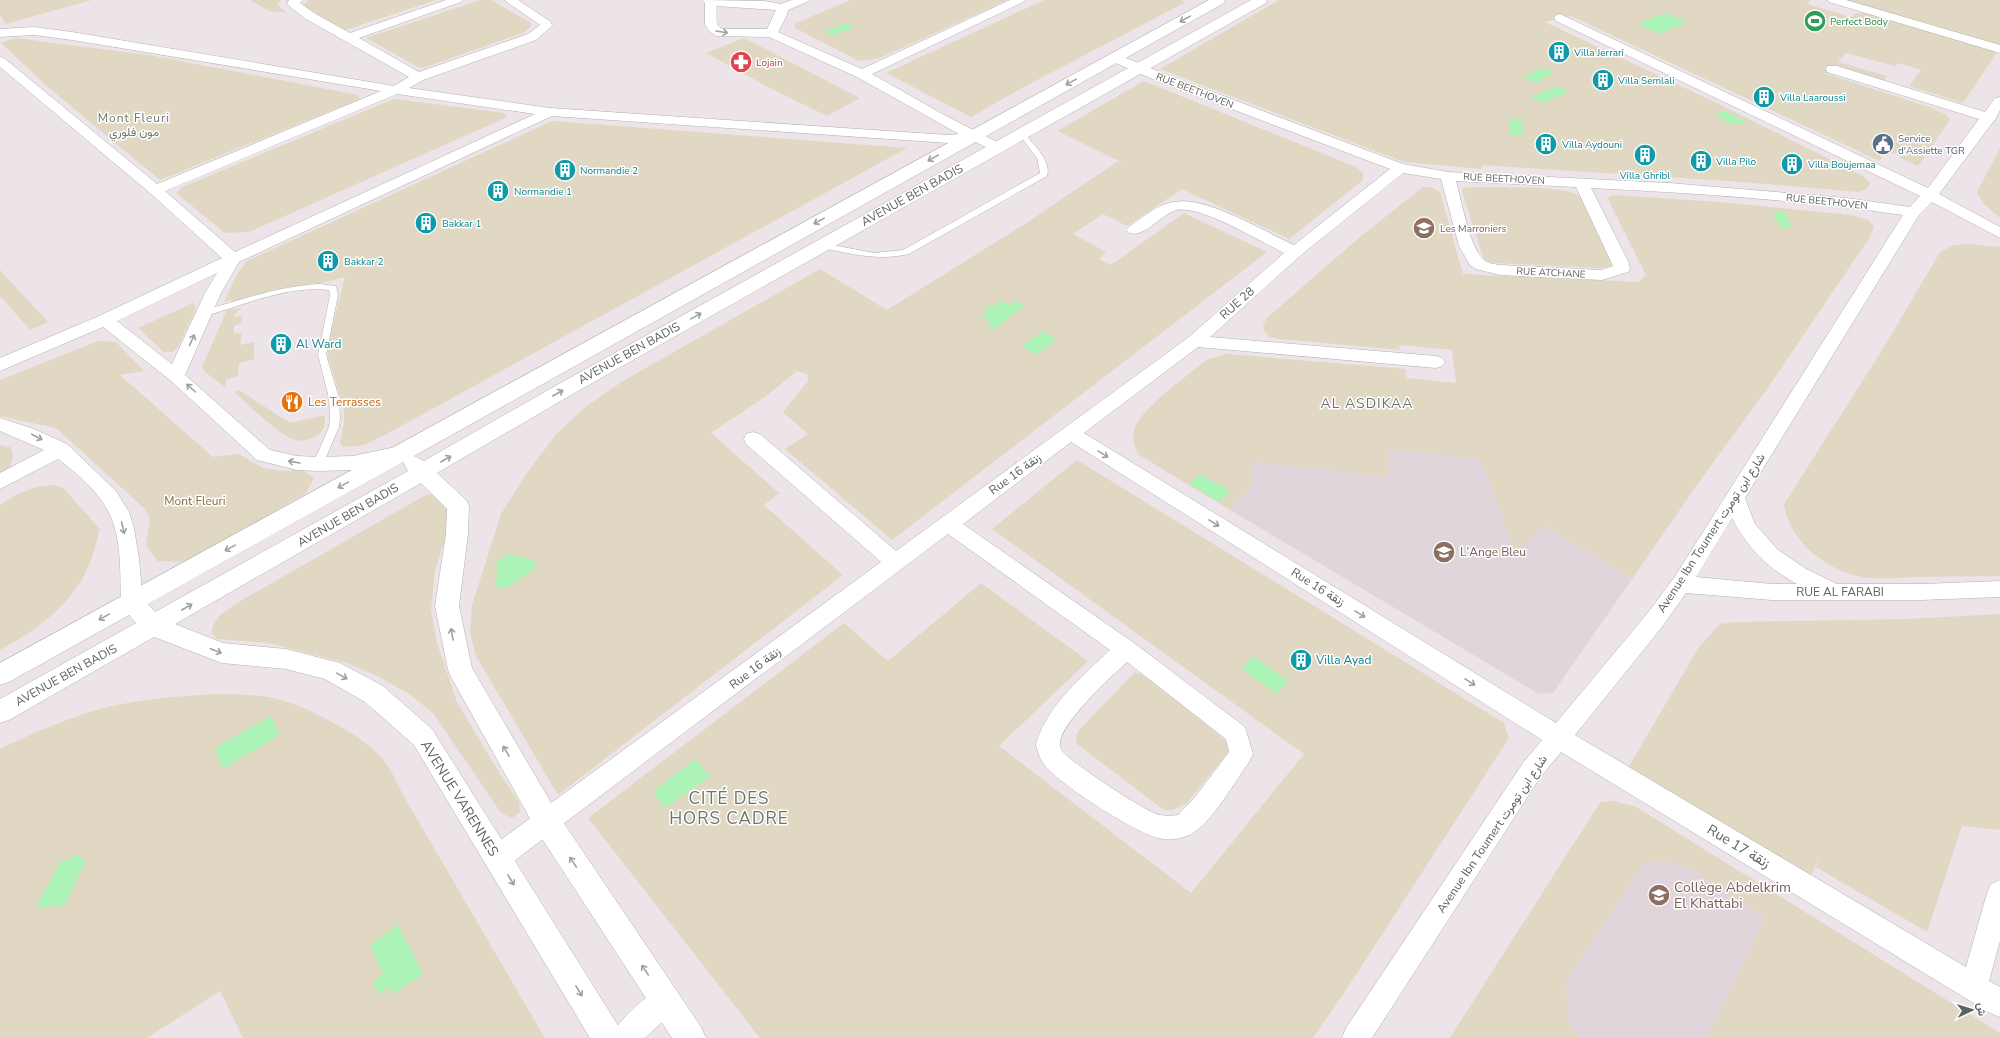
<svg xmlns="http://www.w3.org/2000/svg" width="2000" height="1038" font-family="'Nunito Sans',Vazirmatn,sans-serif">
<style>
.education{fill:#dfd5da}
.green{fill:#e1d8c3}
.water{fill:#acf4b7}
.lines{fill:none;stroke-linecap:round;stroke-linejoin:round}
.lane-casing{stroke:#adb2ae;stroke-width:1}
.street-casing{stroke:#adb2ae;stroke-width:1}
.secondary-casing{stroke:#aeb5b0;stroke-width:1}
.lane{fill:#fff;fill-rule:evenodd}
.street{fill:#fff;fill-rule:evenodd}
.secondary{fill:#fff;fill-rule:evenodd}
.oneway{stroke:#9da19e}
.labels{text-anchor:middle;stroke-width:3;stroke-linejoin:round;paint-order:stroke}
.far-leisure-label{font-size:10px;fill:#27864d;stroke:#fff;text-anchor:start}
.far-culture-label{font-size:10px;fill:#0d838f;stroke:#fff;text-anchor:start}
.far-health-label{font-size:10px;fill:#be3a42;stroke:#fff;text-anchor:start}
.far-street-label{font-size:10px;fill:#5c625d;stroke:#fff}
.far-service-label{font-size:10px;fill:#4e5e75;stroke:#fff;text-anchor:start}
.far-education-label{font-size:10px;fill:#785e54;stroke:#fff;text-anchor:start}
.far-quarter-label{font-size:12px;letter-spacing:1px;fill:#6d746e;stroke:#fff}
.street-label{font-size:12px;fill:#5c625d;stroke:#fff}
.culture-label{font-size:12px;fill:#0d838f;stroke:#fff;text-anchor:start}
.food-label{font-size:12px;fill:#c56008;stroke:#fff;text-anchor:start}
.park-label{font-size:12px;fill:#7e6f3f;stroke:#fff}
.education-label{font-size:12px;fill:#785e54;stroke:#fff;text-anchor:start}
.quarter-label{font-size:14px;letter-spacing:1px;fill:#6d746e;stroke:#fff}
.near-street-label{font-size:14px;fill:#5c625d;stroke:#fff}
.near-education-label{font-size:14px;fill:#785e54;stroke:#fff;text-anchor:start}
.near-quarter-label{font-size:17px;letter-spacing:1px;fill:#6d746e;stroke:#fff}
</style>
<rect width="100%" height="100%" fill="#ece4e8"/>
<path class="education" d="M 1251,411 L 1508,437 L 1545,525 L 1632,579 L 1553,693 L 1539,694 L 1230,510 L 1251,488 Z
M 1614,801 L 1636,807 L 2000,1034 L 2000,1038 L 1450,1038 L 1596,809 L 1601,802 Z"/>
<path class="green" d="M 0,0 L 92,0 L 6,24 L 0,15 Z
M 250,0 L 281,0 L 277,5 L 287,13 L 269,11 Z
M 309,0 L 436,0 L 346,30 L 342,30 L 303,5 Z
M 480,0 L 491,0 L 531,23 L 529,28 L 523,33 L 426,67 L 418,67 L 366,38 Z
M 851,0 L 1007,0 L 880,58 L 859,61 L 795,28 L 795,24 L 798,22 Z
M 1044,0 L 1180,0 L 1186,2 L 1020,89 L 971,117 L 886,73 Z
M 1279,0 L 1810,0 L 1807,4 L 1851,17 L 1856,13 L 1867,13 L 1997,52 L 1963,103 L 1909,86 L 1921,70 L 1898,63 L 1895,66 L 1846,53 L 1838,62 L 1887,76 L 1884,80 L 1835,65 L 1827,74 L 1932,108 L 1945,114 L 1950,120 L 1918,166 L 1902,159 L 1897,154 L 1878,152 L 1882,158 L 1880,160 L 1875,159 L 1571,16 L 1545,22 L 1721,105 L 1863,176 L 1870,183 C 1868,188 1864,191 1859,192 L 1742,182 L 1482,165 L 1481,169 L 1404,162 L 1160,69 Z
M 1844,0 L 2000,0 L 2000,44 L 1997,44 Z
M 15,38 L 149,55 L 358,95 L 360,99 L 160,180 L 48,87 L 1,43 Z
M 744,38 L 860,98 L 827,116 L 768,87 L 706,53 Z
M 1144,81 L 1356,167 L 1363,173 L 1363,180 L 1289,239 L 1182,189 L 1127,226 L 1103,214 L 1073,234 L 1106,252 L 1099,259 L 1111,265 L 1184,213 L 1267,252 L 892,540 L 785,449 L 808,434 L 783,412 L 808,381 L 807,374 L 797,371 L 765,397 L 711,433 L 779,493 L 764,505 L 843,575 L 558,795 L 476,656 L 470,633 L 472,605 L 501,514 L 526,474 L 557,433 L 588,405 L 623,381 L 820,269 L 887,310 L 1028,222 L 1118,161 L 1130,166 L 1057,131 Z
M 394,99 L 504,113 L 507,117 L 249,232 L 225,233 L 176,193 L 182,187 Z
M 552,121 L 907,148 L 385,435 L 364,445 L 343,447 L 340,442 L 344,423 L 344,409 L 328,357 L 328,344 L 345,277 L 230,306 L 231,300 L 224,302 L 237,274 L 247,261 Z
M 2000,148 L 2000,218 L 1983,203 L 1977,192 Z
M 1423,187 L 1431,187 L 1440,192 L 1463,274 L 1638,282 L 1646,275 L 1609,201 L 1608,198 L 1610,196 L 1614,195 L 1718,202 L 1851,215 L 1868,220 L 1874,226 L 1870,237 L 1767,389 L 1699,482 L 1632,579 L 1545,525 L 1515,551 L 1481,459 L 1387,449 L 1390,477 L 1252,461 L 1251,488 L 1230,510 L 1139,455 C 1135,448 1132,439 1134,431 C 1138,410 1191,373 1208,359 L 1226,354 L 1405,369 L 1407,378 L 1456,383 L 1452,350 L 1399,345 L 1400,350 L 1279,339 L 1270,337 L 1264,331 L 1263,324 L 1269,316 L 1360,237 Z
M 1476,187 C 1501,188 1565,184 1583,198 L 1612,263 L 1611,266 L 1600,268 L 1494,263 L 1484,260 L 1462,191 L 1463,188 Z
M 1969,244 L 2000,247 L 2000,576 C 1970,576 1941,577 1911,577 C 1895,578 1878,580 1862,577 C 1827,571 1788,540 1784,504 L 1881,352 L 1940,252 L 1954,245 Z
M 0,270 L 48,322 L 30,330 L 0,296 Z
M 193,303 L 196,309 L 178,347 L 172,352 L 164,352 L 138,328 Z
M 241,308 L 233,317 L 242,316 L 242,323 L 234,326 L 234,334 L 242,333 L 240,345 L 254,342 L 254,359 L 239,363 L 238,376 L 226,379 L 225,387 L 205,372 L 202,367 L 227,310 Z
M 98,341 L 116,342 L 144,371 L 120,375 L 213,457 L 239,454 L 263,468 L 281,471 L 302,470 L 314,478 L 306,493 L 187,562 L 157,561 L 146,545 L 150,519 L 145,509 L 56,428 L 0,416 L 0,380 Z
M 239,390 L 290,423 L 325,415 C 325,419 325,424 324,427 C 320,437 304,443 295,440 C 276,433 249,405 234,392 Z
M 0,445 L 10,447 C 16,459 11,469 0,475 Z
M 1077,460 L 1504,723 L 1509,738 L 1350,984 L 1313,1038 L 760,1038 L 588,818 L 844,623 L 888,661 L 981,583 L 1088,661 L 999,746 L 1191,893 L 1304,754 L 992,529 Z
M 53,485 L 63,488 L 100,529 C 96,542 94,555 88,567 C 73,604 34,632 0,650 L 0,505 C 17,493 33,486 53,485 Z
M 435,492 L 447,496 L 447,533 L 435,570 L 431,610 L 437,643 L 457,702 L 500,774 L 519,802 L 520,812 L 512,818 L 501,813 L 433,713 L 409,694 L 379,677 L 347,663 L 268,643 L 217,639 L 212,633 C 212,616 230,609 242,600 L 424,496 Z
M 2000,614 L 2000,830 L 1962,826 L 1927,932 L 1816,867 L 1822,852 L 1808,882 L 1625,773 L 1699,647 L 1720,624 L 1736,622 L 1907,619 Z
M 1134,673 L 1142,674 L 1149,678 L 1225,740 L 1230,750 L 1187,803 L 1173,810 L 1164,810 L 1077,744 L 1076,736 L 1079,730 Z
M 220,694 C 240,695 262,694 281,700 C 308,707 359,734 378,754 C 390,766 396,781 403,795 L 545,1038 L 243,1038 L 220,991 L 147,1038 L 0,1038 L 0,749 C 30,734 64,720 96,710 C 136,699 179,696 220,694 Z
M 1614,801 L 1636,807 L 2000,1033 L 2000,1038 L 1707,1038 L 1766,917 L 1691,868 L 1663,860 L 1642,864 L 1566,980 L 1568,1020 L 1579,1038 L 1450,1038 L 1596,809 L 1601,802 Z"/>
<path class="water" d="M 1665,13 L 1687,22 L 1659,34 L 1637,24 Z
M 846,23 L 855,27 L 835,35 L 826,34 L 828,32 L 826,31 Z
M 1538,69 L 1550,69 L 1553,73 L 1536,83 L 1523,78 Z
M 1557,86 L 1568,92 L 1543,103 L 1531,97 Z
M 1724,111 L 1743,120 L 1746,123 C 1732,126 1726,124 1717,113 Z
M 1510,118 L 1522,120 L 1523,136 L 1510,135 Z
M 1773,210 L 1785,212 L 1792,228 L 1780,227 Z
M 1001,300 L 1009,305 L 1015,301 L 1024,306 L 994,329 L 986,325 L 991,321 L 981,316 L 988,311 L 986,305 L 995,305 Z
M 1043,331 L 1056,339 L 1037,355 L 1022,346 Z
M 1199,474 L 1230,491 L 1219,502 L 1189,484 Z
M 509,554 L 535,560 L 535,569 L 507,587 L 496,587 L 497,561 Z
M 1252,656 L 1288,680 L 1277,694 L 1242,669 Z
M 271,716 L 280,735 L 223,769 L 215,748 Z
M 695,759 L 710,776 L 665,808 L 653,792 Z
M 72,855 L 83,855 L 80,860 L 87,859 L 64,906 L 36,907 L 61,861 L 70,860 Z
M 398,925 L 423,974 L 393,994 L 390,987 L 379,994 L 373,982 L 383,974 L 370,945 Z"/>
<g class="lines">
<g class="lane-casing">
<path id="lane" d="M 1019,132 L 1023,132 C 1032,143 1052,160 1047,176 L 909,254 C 878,261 850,254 819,247 L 818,245 L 822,243 L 874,253 L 903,250 L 1040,173 L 1037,158 L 1018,133 Z
M 320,284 L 336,286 L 338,295 L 326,355 L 339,398 L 340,418 L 339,427 L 323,464 L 318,467 L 313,464 L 329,427 L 330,418 L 329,398 L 318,355 L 330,295 L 329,290 C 287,285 245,305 205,316 L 201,313 L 202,311 C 241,300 279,286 320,284 Z"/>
</g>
<g class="street-casing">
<path id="street" d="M 289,0 L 303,0 L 300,3 L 314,13 L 350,33 L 446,0 L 463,0 L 461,2 L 359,38 L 419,72 L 528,34 L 540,25 L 504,0 L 518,0 L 551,22 L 552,26 L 536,40 L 423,80 L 409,88 L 550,108 L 948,135 L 959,134 L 857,77 L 769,37 L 716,36 L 708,30 L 705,24 L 705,3 L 702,0 L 764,1 L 781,4 L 792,0 L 809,0 L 807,2 L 788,10 L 787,15 L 778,32 L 862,69 L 1010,0 L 1025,0 L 1023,2 L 872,74 L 946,116 L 1001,144 L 1003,147 L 1001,150 L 991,150 L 972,140 L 948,143 L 552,116 L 239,262 L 221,293 L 185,375 L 270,450 L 297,456 L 318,457 L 353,456 L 400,446 L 407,448 L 409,453 L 407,458 L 353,470 L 318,471 L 297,470 L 257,460 L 170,380 L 103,327 L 0,371 L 0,358 L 99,316 L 222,258 L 150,193 L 0,67 L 0,57 L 4,58 L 157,184 L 381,91 L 72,40 L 34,35 L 0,37 L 0,29 L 34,27 L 72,32 L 394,86 L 409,77 L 306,19 L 289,6 L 287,3 ZM 716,6 L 776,10 L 767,29 L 722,29 L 717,24 ZM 397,94 L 535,114 L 235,252 L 165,191 ZM 217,273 L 205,293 L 172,364 L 117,321 Z
M 1827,0 L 1846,0 L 2000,45 L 2000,53 L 1829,2 Z
M 1560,14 L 1928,188 L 1979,119 L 1827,72 L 1826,69 L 1827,66 L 1837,66 L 1985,112 L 1995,98 L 2000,97 L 2000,110 L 1996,118 L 1939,194 L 2000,227 L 2000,238 L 1932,202 L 1919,215 L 1745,498 L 1755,524 L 1777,549 L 1806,569 L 1837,584 L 1921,584 L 2000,581 L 2000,597 L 1921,600 L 1772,600 L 1686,593 L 1662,627 L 1575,735 L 1966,967 L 1987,893 L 1991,884 L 2000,880 L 2000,941 L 1989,981 L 2000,987 L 2000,1017 L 1990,1013 L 1561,752 L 1539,779 L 1372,1038 L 1342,1038 L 1346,1028 L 1523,763 L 1542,740 L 1071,442 L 963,524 L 1134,643 L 1245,727 L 1253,754 L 1249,762 C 1236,780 1212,822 1193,833 C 1183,839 1169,841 1158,838 C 1134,832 1061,785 1045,766 C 1041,761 1037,751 1036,744 C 1047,705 1082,677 1110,650 L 948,534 L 506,867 L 497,870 L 488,867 L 484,858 L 488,849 L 881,562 L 746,444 L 744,439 L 746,434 L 753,432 L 760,434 L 896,551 L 1189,337 L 1284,253 C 1261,242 1201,205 1177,210 C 1160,214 1146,238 1129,233 L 1126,230 L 1129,227 C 1143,217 1156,205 1174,202 C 1205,195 1265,232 1294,245 L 1390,169 L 1155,80 L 1111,61 L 1109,58 L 1111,55 L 1119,55 L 1165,74 L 1403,164 L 1448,172 L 1669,183 L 1776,192 L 1846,198 L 1910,207 L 1920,196 L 1556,21 L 1554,18 L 1556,15 ZM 1403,173 L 1441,179 L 1459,246 L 1470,265 L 1476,269 L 1500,275 L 1602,280 L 1628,272 L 1630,269 L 1628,261 L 1591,188 C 1695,193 1800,200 1903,215 L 1674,578 L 1646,615 L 1556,723 L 1084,433 L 1198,347 L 1436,368 L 1442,366 L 1445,362 L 1442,358 L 1436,356 L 1210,337 L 1301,255 ZM 1456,181 L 1576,187 L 1613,266 L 1601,270 L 1500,265 C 1494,264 1488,264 1483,259 C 1470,248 1461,199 1456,181 ZM 1732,518 C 1747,547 1768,569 1797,584 L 1772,584 L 1696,577 ZM 1127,662 L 1226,739 L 1229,752 L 1196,796 L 1178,815 C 1172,816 1165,816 1159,815 C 1143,810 1075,765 1063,752 C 1061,750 1060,747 1060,743 C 1062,721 1110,678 1127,662 Z
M 0,418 L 34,429 L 67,444 L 116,491 L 129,512 L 134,528 L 139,559 L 143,602 L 140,608 L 132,611 L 124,608 L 121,602 C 120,572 122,535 107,509 C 96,489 75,472 58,459 L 0,489 L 0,473 L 44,450 L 0,431 Z
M 665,986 L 675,990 L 679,1000 L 675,1010 L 645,1038 L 610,1038 C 617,1021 648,993 665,986 Z"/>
</g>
<g class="secondary-casing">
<path id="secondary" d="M 1209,0 L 1225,0 L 1224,3 L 414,456 L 424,461 L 557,385 L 1251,0 L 1267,0 L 1266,3 L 571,395 L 437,473 L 466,500 L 469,506 L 468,534 L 459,606 L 472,668 L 557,813 L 701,1027 L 706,1038 L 672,1038 L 537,831 L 451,677 L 448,670 L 435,606 L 446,534 L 447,509 L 421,483 L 175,624 L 223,643 L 286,649 L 340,663 L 383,686 L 432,729 L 619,1027 L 624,1038 L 590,1038 L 414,745 L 365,702 L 325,679 L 286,669 L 222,663 L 154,637 L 9,720 L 0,723 L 0,699 L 136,623 L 129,615 L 9,682 L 0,685 L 0,663 ZM 403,462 L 408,471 L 155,612 L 148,604 Z"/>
</g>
<use href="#lane" class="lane"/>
<use href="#street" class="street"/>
<use href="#secondary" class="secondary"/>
</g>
<defs><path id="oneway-shaft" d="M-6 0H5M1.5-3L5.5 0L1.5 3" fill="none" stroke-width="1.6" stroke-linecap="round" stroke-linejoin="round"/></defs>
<g class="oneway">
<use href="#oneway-shaft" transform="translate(1185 19) rotate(151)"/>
<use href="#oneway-shaft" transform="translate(722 32) rotate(9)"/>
<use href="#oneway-shaft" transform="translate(1071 82) rotate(151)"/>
<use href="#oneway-shaft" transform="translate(933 158) rotate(151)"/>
<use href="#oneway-shaft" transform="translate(819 221) rotate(151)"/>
<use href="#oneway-shaft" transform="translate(696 316) rotate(-29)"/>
<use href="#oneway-shaft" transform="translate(192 340) rotate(-66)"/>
<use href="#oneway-shaft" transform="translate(191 388) rotate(-138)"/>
<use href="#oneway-shaft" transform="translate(558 393) rotate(-30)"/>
<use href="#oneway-shaft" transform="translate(37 437) rotate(28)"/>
<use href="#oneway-shaft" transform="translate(1103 454) rotate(32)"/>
<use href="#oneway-shaft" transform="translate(446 459) rotate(-30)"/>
<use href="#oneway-shaft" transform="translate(294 462) rotate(-170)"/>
<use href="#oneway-shaft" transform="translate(343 485) rotate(151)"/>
<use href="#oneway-shaft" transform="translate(1214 523) rotate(32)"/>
<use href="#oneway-shaft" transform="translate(123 528) rotate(77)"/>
<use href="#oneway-shaft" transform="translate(230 548) rotate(151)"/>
<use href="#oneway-shaft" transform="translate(187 607) rotate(-30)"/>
<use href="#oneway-shaft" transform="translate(1360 614) rotate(32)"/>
<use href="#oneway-shaft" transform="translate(104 617) rotate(151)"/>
<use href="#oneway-shaft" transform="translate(452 634) rotate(-101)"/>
<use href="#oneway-shaft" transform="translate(216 651) rotate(21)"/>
<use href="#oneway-shaft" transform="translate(342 676) rotate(29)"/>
<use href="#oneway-shaft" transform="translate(1470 682) rotate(32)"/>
<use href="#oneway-shaft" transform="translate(506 751) rotate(-120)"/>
<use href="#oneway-shaft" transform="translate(573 862) rotate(-124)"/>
<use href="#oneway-shaft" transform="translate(511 880) rotate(58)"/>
<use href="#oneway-shaft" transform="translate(645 970) rotate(-124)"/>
<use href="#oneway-shaft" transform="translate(579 991) rotate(58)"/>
</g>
<defs>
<g id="stadium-disc" transform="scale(1.15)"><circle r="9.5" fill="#2e9e5b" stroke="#fff"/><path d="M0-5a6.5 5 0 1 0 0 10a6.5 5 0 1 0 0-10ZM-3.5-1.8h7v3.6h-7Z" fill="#fff"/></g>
<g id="building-disc" transform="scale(1.15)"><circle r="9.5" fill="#0f9aa8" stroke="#fff"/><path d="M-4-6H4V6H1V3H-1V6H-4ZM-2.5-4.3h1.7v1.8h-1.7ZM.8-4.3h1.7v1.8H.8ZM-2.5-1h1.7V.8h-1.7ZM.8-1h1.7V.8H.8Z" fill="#fff"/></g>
<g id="pharmacy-disc" transform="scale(1.15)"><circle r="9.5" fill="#e0444e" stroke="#fff"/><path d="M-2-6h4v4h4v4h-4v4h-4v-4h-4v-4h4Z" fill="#fff"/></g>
<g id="civic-disc" transform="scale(1.15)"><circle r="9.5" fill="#5c6f8a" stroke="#fff"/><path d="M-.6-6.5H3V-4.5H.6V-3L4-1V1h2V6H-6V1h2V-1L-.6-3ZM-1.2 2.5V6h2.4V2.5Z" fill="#fff"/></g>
<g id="school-disc" transform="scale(1.15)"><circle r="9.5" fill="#8d6e63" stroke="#fff"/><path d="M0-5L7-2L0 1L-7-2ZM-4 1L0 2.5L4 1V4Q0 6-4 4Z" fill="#fff"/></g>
<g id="restaurant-disc" transform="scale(1.15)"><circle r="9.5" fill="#e8710a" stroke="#fff"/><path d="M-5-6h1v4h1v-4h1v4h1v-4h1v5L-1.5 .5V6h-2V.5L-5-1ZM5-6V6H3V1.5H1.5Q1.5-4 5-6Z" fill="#fff"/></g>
</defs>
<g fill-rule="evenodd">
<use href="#stadium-disc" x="1815" y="21"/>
<use href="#building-disc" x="1559" y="52"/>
<use href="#pharmacy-disc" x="741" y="62"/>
<use href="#building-disc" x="1603" y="80"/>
<use href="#building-disc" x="1764" y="97"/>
<use href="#building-disc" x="1546" y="144"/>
<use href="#civic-disc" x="1883" y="144"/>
<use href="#building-disc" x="1645" y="155"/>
<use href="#building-disc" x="1701" y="161"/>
<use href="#building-disc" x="1792" y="164"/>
<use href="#building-disc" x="565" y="170"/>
<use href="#building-disc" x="498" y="191"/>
<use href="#building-disc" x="426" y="223"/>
<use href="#school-disc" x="1424" y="228"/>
<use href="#building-disc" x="328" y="261"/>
<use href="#building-disc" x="281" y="344"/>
<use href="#restaurant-disc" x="292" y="402"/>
<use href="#school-disc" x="1444" y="552"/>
<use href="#building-disc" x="1301" y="660"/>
<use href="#school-disc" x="1659" y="895"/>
</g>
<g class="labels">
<g class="far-leisure-label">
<text x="1830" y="25">Perfect Body</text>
</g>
<g class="far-culture-label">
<text x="1574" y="56">Villa Jerrari</text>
<text x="1618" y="84">Villa Semlali</text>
<text x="1780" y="101">Villa Laaroussi</text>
<text x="1562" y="148">Villa Aydouni</text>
<text x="1716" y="165">Villa Pilo</text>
<text x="1808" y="168">Villa Boujemaa</text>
<text x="580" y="174">Normandie 2</text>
<text x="1645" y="179" text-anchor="middle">Villa Ghribl</text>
<text x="514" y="195">Normandie 1</text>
<text x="442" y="227">Bakkar 1</text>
<text x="344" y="265">Bakkar 2</text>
</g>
<g class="far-health-label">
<text x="756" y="66">Lojain</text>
</g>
<g class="far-street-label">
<text transform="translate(1195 90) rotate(21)" y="4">RUE BEETHOVEN</text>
<text transform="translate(1504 178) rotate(3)" y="4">RUE BEETHOVEN</text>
<text transform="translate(1827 201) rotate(6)" y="4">RUE BEETHOVEN</text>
<text transform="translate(1551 272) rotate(3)" y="4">RUE ATCHANE</text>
</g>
<g class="far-service-label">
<text x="1898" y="142">Service<tspan x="1898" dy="12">d'Assiette TGR</tspan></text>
</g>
<g class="far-education-label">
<text x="1440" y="232">Les Marroniers</text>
</g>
<g class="far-quarter-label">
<text x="134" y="122">Mont Fleuri<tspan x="134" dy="14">مون فلوري</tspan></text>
</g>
<g class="street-label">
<text transform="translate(912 195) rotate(-29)" y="4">AVENUE BEN BADIS</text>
<text transform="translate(1237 303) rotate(-42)" y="4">RUE 28</text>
<text transform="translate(629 353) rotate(-29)" y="4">AVENUE BEN BADIS</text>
<text transform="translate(1015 474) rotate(-36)" y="4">Rue 16 زنقة</text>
<text transform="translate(348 515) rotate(-30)" y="4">AVENUE BEN BADIS</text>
<text transform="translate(1711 533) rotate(-57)" y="4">Avenue Ibn Toumert شارع ابن تومرت</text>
<text transform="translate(1318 587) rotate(32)" y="4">Rue 16 زنقة</text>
<text x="1840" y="596">RUE AL FARABI</text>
<text transform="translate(755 668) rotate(-37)" y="4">Rue 16 زنقة</text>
<text transform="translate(66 675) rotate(-29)" y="4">AVENUE BEN BADIS</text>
<text transform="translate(1492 834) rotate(-56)" y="4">Avenue Ibn Toumert شارع ابن تومرت</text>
</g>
<g class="culture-label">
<text x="296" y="348">Al Ward</text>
<text x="1316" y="664">Villa Ayad</text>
</g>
<g class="food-label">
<text x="308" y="406">Les Terrasses</text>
</g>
<g class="park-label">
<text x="195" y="505">Mont Fleuri</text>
</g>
<g class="education-label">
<text x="1460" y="556">L'Ange Bleu</text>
</g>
<g class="quarter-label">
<text x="1367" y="408">AL ASDIKAA</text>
</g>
<g class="near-street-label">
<text transform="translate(460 798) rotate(58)" y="5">AVENUE VARENNES</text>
<text transform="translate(1739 846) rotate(31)" y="5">Rue 17 زنقة</text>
</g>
<g class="near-education-label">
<text x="1674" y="892">Collège Abdelkrim<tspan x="1674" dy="16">El Khattabi</tspan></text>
</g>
<g class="near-quarter-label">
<text x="729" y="804">CITÉ DES<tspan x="729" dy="20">HORS CADRE</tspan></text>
</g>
</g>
<g transform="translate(1972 1010) rotate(86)" stroke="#ffffff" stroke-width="3" paint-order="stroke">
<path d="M0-3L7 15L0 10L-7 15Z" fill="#5c625d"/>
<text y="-6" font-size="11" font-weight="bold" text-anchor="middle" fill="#5c625d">ش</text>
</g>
</svg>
